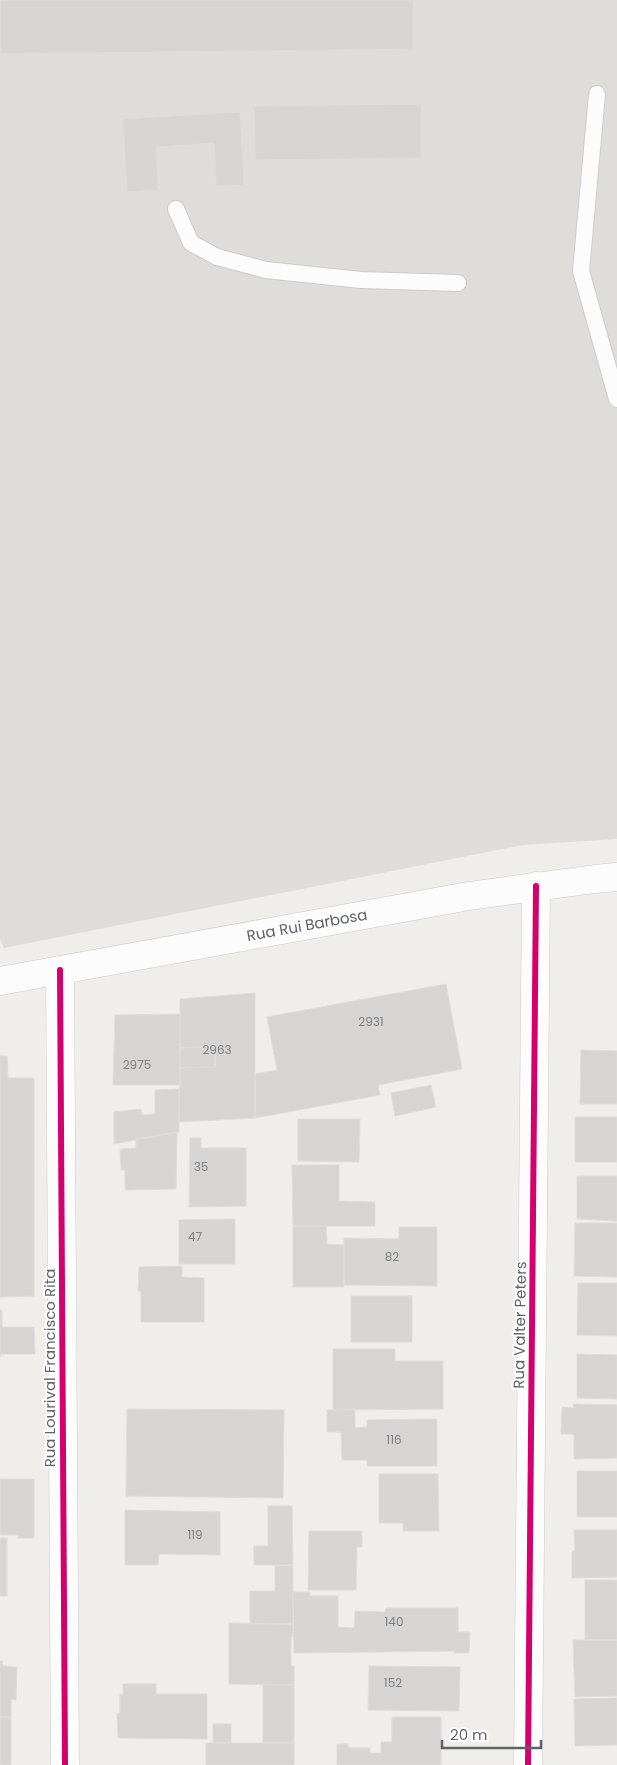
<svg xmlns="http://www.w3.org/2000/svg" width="617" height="1765" font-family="Poppins,sans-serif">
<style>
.industrial{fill:#dfddda}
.building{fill:#d6d5d3;stroke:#deddd9}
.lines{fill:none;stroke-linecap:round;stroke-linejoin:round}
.lane-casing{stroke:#cbcccc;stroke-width:18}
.street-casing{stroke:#cbcccc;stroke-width:29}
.secondary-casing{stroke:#cacacb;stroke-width:29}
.lane{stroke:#fdfcfc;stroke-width:16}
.street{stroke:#fdfcfc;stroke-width:28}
.secondary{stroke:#fdfcfc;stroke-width:28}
.cycleway-casing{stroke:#fff;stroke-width:9}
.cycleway{stroke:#d6006c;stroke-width:6}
.labels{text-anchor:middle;stroke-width:4;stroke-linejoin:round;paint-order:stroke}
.number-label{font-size:12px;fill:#7e8184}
.street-label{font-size:15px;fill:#5f6368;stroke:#fff}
</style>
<rect width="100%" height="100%" fill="#efeeea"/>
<path class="industrial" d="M 0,0 L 617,0 L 617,839 L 523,845 L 4,948 L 0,939 Z"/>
<path class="building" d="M 0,0 L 413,0 L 413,49 L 0,54 Z
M 421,104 L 421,158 L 255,160 L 254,106 Z
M 240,112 L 244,185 L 216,186 L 214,143 L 156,147 L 158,190 L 127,192 L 123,119 Z
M 446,984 L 462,1069 L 378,1085 L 380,1095 L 255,1118 L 255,1074 L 277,1070 L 267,1017 Z
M 255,993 L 255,1118 L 179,1122 L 180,1068 L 215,1067 L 215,1046 L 180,1048 L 180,999 Z
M 180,1014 L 180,1085 L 113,1085 L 115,1015 Z
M 215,1046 L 215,1067 L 180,1068 L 180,1048 Z
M 581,1050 L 617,1051 L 617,1104 L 580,1104 Z
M 0,1056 L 7,1056 L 8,1078 L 34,1078 L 34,1296 L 0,1297 Z
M 431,1085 L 436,1107 L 395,1116 L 391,1093 Z
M 179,1089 L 179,1132 L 114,1144 L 114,1112 L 141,1109 L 142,1115 L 155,1114 L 155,1090 Z
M 575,1117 L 617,1117 L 617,1162 L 575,1162 Z
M 298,1119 L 360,1119 L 359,1162 L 298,1161 Z
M 177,1132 L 176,1189 L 125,1190 L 125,1170 L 121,1170 L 120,1149 L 136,1148 L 136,1139 Z
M 190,1138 L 201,1138 L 201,1148 L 246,1148 L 246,1206 L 189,1207 Z
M 292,1165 L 339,1165 L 339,1201 L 375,1202 L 375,1226 L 293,1226 Z
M 577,1176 L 617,1176 L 617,1221 L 577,1219 Z
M 235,1219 L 235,1264 L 179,1264 L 179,1220 Z
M 575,1223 L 617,1223 L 617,1277 L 574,1276 Z
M 293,1226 L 326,1226 L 327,1244 L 344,1245 L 344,1287 L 293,1287 Z
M 399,1227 L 437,1227 L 437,1286 L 344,1285 L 344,1238 L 399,1239 Z
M 182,1266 L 182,1277 L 204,1278 L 204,1322 L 141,1322 L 141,1291 L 138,1291 L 139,1267 Z
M 578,1283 L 617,1283 L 617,1336 L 577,1335 Z
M 351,1296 L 412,1296 L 412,1342 L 351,1342 Z
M 0,1310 L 2,1310 L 2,1327 L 34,1327 L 35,1354 L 1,1354 L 1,1357 L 0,1357 Z
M 333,1349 L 395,1349 L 395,1361 L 443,1361 L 443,1409 L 333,1410 Z
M 577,1354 L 617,1355 L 617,1399 L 577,1398 Z
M 573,1404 L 617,1405 L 617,1458 L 574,1459 L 574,1434 L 561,1434 L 562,1407 L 574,1408 Z
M 127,1409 L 284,1410 L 283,1498 L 126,1496 Z
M 355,1409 L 355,1428 L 367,1427 L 367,1420 L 437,1419 L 437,1466 L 367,1466 L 367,1460 L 342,1460 L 341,1432 L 327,1432 L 327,1410 Z
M 577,1471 L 617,1471 L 617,1517 L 577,1517 Z
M 379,1474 L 438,1474 L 439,1531 L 403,1531 L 403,1523 L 379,1523 Z
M 0,1479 L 34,1479 L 34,1538 L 18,1538 L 19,1535 L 0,1535 Z
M 268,1506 L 292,1506 L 293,1565 L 254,1565 L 254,1546 L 268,1546 Z
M 125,1510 L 220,1512 L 220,1555 L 159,1554 L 158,1565 L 125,1565 Z
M 574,1530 L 617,1530 L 617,1577 L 572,1578 L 572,1552 L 575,1550 Z
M 309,1531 L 362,1531 L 362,1547 L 357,1547 L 356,1590 L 308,1590 Z
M 0,1538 L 7,1538 L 7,1596 L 0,1596 Z
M 293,1565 L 293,1624 L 250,1624 L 250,1591 L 275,1591 L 275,1566 Z
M 585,1580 L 617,1580 L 617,1640 L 585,1640 Z
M 293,1592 L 310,1592 L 310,1596 L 338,1596 L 338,1627 L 354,1628 L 355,1611 L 385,1612 L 386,1608 L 458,1608 L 458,1632 L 470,1632 L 469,1653 L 454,1653 L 455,1651 L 294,1653 Z
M 229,1623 L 293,1624 L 293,1637 L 291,1637 L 291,1666 L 294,1666 L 294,1685 L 229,1684 Z
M 573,1640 L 617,1640 L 617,1696 L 575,1697 Z
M 0,1661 L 2,1661 L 3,1666 L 17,1667 L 16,1700 L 11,1699 L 11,1717 L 0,1717 Z
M 369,1666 L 460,1667 L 459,1711 L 368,1710 Z
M 123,1684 L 156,1684 L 156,1694 L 207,1694 L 207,1739 L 118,1738 L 117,1714 L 120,1713 L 120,1694 L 123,1695 Z
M 263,1684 L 294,1685 L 294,1743 L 263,1743 Z
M 617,1698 L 617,1745 L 575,1746 L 574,1699 Z
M 0,1717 L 11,1717 L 11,1765 L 0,1765 Z
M 392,1717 L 441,1717 L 441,1765 L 337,1765 L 337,1744 L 348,1744 L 348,1748 L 370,1748 L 370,1753 L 381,1753 L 381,1742 L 392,1742 Z
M 213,1724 L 231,1724 L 231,1743 L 213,1743 Z
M 206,1743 L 294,1743 L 294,1765 L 206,1765 Z"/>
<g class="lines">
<g class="lane-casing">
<path id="lane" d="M 597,94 L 581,271 L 617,399
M 176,209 L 191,243 L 217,257 L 266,270 L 361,280 L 458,283"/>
</g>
<g class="street-casing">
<path id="street" d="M 60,970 L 65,1765
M 528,1765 L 536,886"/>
</g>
<g class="secondary-casing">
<g id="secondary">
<path id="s1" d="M 0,981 L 469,896 L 595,879 L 617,877"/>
</g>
</g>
<use href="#lane" class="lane"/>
<use href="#street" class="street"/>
<use href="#secondary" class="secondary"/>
<g class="cycleway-casing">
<path id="cycleway" d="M 60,970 L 65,1765
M 528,1765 L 536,886"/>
</g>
<use href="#cycleway" class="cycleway"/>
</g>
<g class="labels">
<g class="number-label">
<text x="371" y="1026">2931</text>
<text x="217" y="1054">2963</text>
<text x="137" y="1069">2975</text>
<text x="201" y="1171">35</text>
<text x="195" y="1241">47</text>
<text x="392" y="1261">82</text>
<text x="394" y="1444">116</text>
<text x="195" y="1539">119</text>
<text x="394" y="1626">140</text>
<text x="393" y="1687">152</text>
</g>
<g class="street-label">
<text dy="5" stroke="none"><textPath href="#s1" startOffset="312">Rua Rui Barbosa</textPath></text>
<text transform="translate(520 1325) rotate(-89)" y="5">Rua Valter Peters</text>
<text transform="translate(50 1368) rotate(-90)" y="5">Rua Lourival Francisco Rita</text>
</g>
</g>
<path d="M442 1740v8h99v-8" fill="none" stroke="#5f6368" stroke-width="2.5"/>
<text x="450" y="1740" font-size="15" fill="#5f6368" stroke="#ffffff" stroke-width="4" paint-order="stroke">20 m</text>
</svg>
